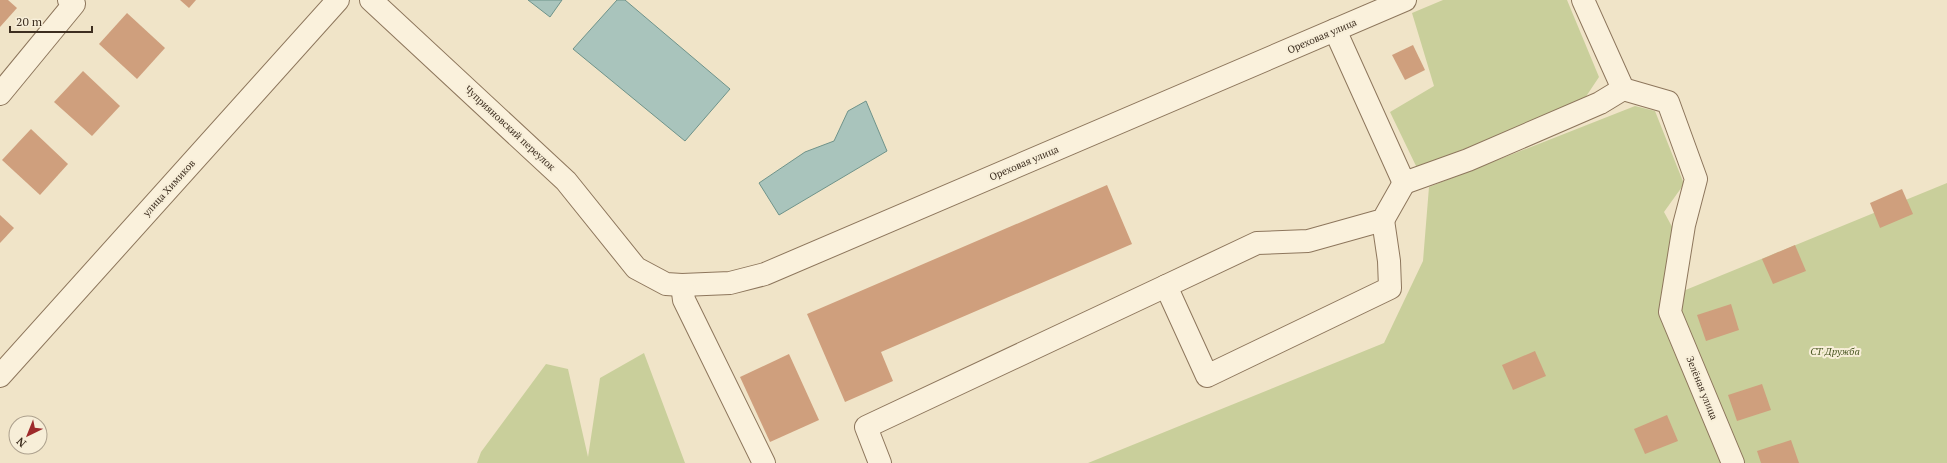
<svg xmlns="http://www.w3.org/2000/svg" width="1947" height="463" viewBox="0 0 1947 463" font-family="'PT Serif',serif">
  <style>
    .green { fill: #c9cf9b }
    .water { fill: #a9c4bc; stroke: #6f938a }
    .building { fill: #cf9f7d }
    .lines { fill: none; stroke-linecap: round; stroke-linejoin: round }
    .minor-casing { stroke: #8d765c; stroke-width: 24 }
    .minor { stroke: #faf1dc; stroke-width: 22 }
    .labels { text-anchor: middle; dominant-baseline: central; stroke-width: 4; stroke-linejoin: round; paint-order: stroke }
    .street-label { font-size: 10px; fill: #3d2e20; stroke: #f7eed8 }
    .park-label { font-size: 10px; font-style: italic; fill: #4d5a26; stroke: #f7eed8 }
  </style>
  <rect width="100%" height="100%" fill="#f0e4c8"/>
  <g class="green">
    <polygon points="1443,0 1567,0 1599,77 1583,101 1417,168 1390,112 1434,86 1412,13"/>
    <polygon points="1635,106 1655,111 1684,184 1664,212 1676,234 1666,298 1947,183 1947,463 1088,463 1384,343 1423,261 1429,187"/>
    <polygon points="644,353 685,463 477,463 481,452 546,364 568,369 588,457 600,378"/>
  </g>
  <g class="water">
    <polygon points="528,0 562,0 550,17"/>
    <polygon points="617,0 625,0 730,89 685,141 573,49"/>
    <polygon points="866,101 887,151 779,215 759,183 805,152 834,141 848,111"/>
  </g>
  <g class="building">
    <polygon points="0,0 8,0 17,8 0,27"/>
    <polygon points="180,0 196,0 189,8"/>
    <polygon points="127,13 165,48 137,79 99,44"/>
    <polygon points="1413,45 1425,70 1405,80 1392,55"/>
    <polygon points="83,71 120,106 92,136 54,102"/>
    <polygon points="31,129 68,164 40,195 2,160"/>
    <polygon points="1107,185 1132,244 881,352 893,381 845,402 807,314"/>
    <polygon points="1902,189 1913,214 1880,228 1870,203"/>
    <polygon points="0,215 14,228 0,243"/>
    <polygon points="1795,245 1806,271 1773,284 1762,259"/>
    <polygon points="1731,304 1739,330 1706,341 1697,315"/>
    <polygon points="1535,351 1546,376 1513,390 1502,365"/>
    <polygon points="789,354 819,420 770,442 740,377"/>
    <polygon points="1762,384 1771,410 1737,421 1728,395"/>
    <polygon points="1667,415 1678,441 1645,454 1634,429"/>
    <polygon points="1791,440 1799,463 1761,463 1757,451"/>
  </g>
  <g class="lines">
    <g class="minor-casing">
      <g id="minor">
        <polyline points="371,0 566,181 636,268 666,284 682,285 730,283 765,274 1405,0"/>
        <polyline points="1583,0 1623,89 1668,102 1696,179 1684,225 1670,312 1733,463"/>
        <polyline points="1335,30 1404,183 1468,160 1600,103 1623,89"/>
        <polyline points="0,94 74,4 69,0"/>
        <polyline points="682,285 684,300 764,463"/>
        <polyline points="1166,286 1257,243 1308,241 1383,220 1404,183"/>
        <polyline points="0,376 338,0"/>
        <polyline points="880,463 866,427 1166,286 1207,376 1390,288 1389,261 1383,220"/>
      </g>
    </g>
    <use href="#minor" class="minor"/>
  </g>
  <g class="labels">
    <g class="street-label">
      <text transform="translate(1322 36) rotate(-23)">Ореховая улица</text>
      <text transform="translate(510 128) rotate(43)">Чуприяновский переулок</text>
      <text transform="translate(1024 163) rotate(-23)">Ореховая улица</text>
      <text transform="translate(169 188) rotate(-48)">улица Химиков</text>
      <text transform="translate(1702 388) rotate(68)">Зелёная улица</text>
    </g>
    <g class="park-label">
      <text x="1835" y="351">СТ Дружба</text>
    </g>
  </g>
  <g transform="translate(28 435) rotate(223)"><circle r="19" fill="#f7eed8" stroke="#ada18e"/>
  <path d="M0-3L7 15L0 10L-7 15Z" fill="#9e2a2b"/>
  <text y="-6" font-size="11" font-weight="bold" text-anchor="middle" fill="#3d2e20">N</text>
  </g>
  <path d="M10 26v6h82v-6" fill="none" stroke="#3d2e20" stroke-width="2"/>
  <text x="16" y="26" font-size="12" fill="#3d2e20" stroke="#f7eed8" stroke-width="3" paint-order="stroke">20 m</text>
</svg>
